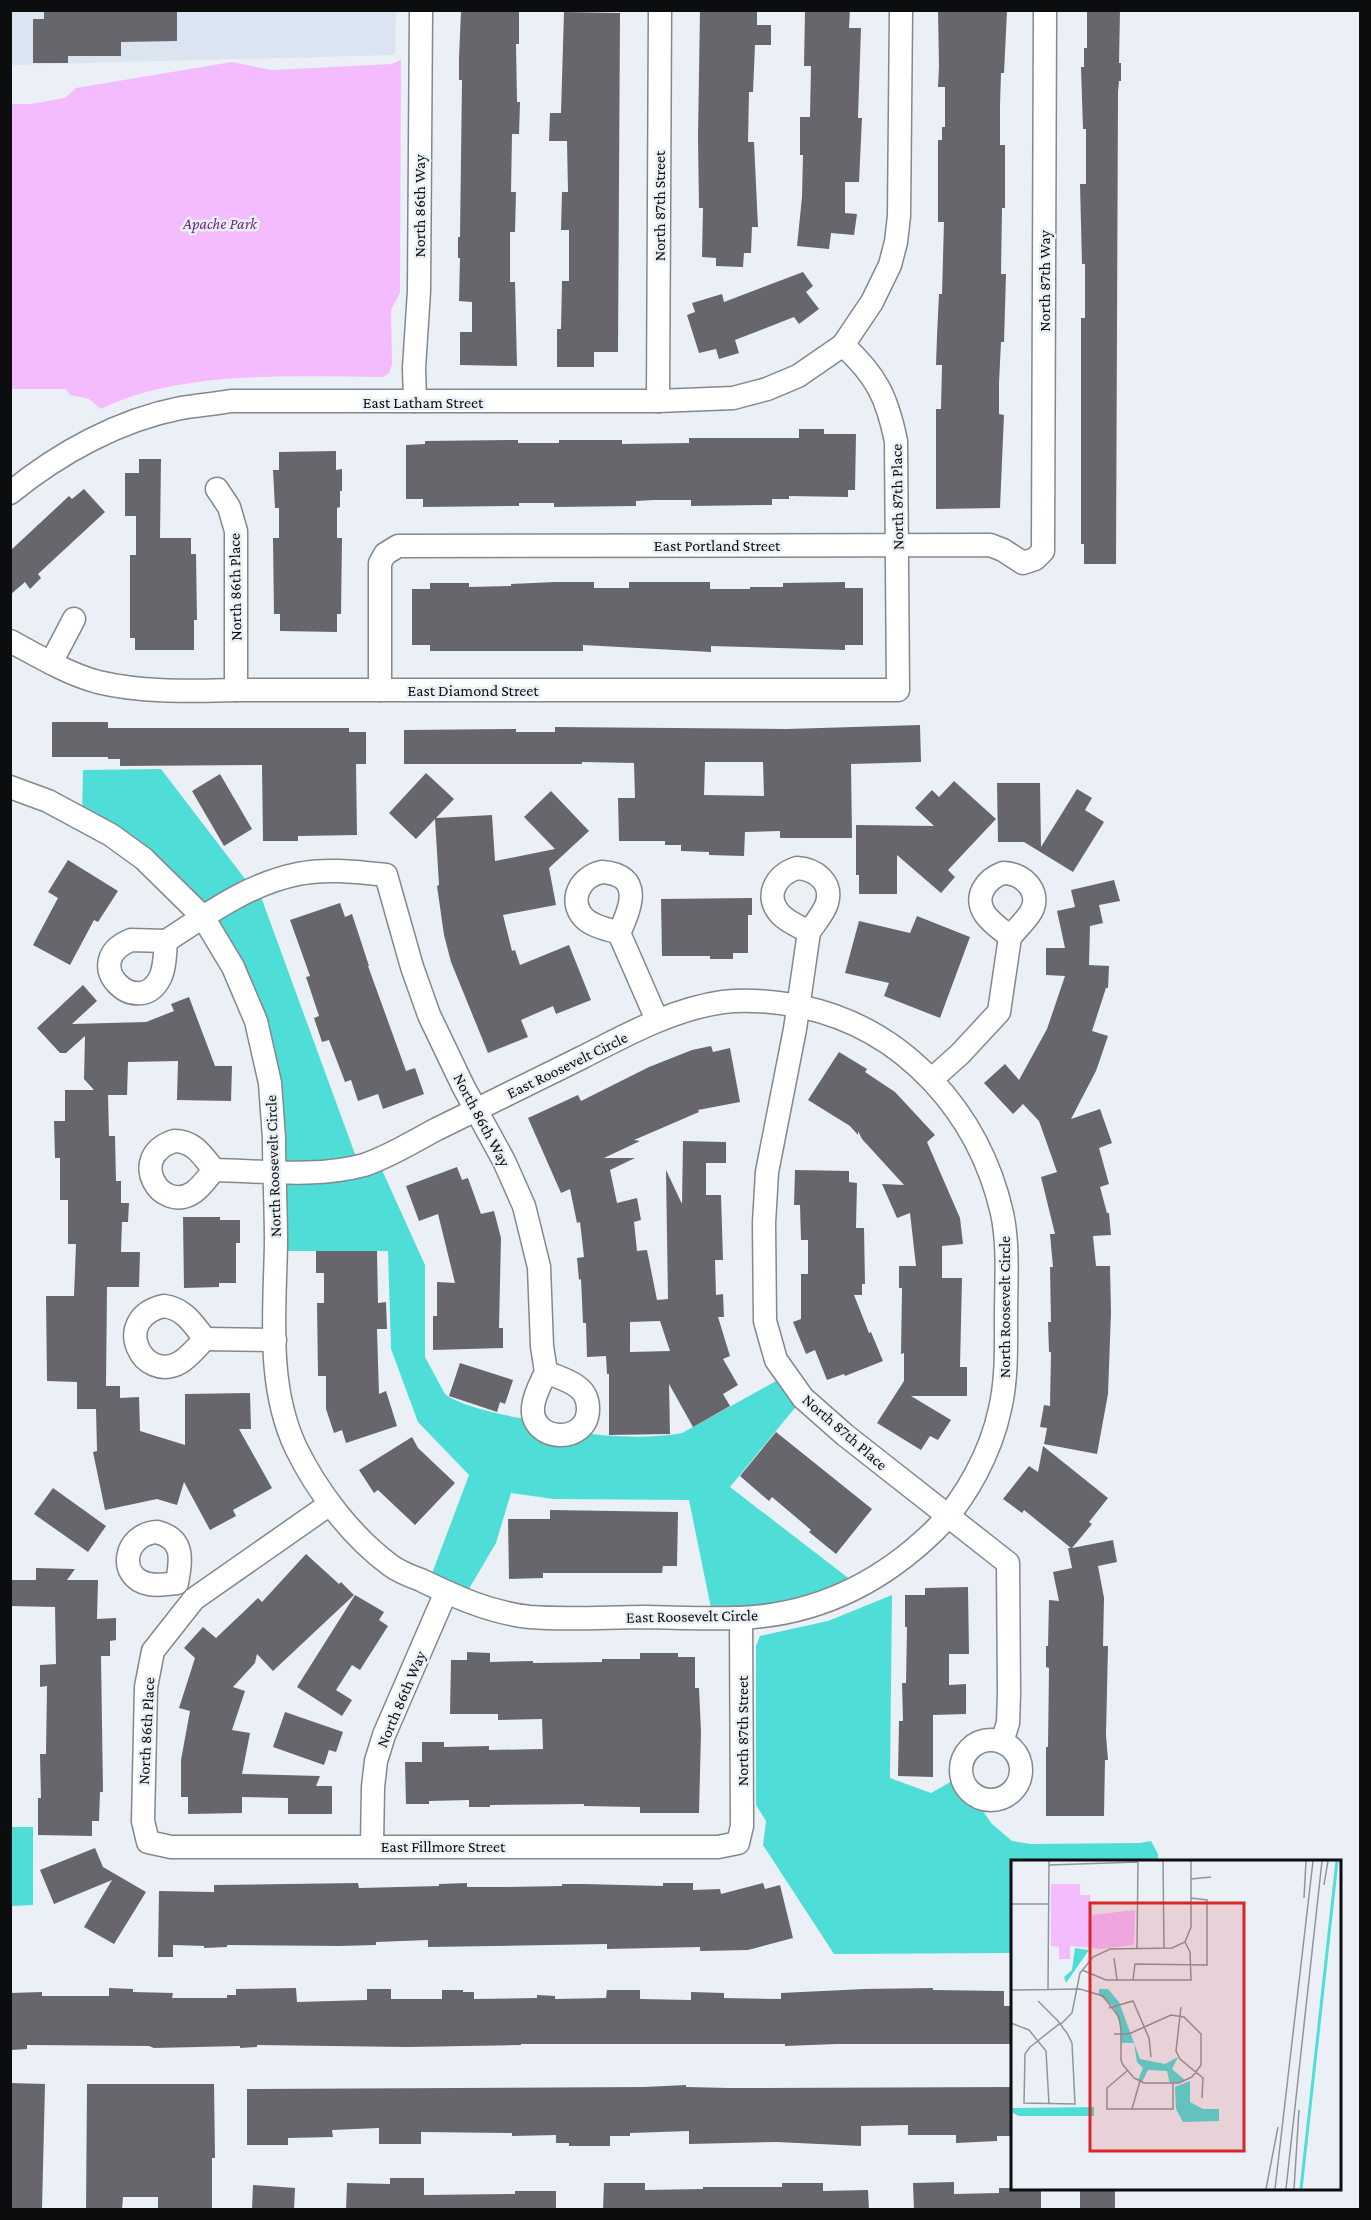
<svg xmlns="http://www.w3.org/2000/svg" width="1371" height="2220" viewBox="0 0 1371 2220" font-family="'Crimson Pro',serif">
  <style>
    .built { fill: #dbe4f1 }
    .green { fill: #f4bcfe }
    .water { fill: #4fddd8 }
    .building { fill: #67666d; fill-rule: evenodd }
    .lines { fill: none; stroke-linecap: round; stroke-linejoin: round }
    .minor-casing { stroke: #83888e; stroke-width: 25 }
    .minor { stroke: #fff; stroke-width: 22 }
    .labels { text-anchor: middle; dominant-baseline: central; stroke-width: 5; stroke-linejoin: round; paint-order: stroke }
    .street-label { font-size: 16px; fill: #0b0d0f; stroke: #ebf0f7 }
    .park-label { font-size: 16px; font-style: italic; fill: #72297f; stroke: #ebf0f7 }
    .inset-river { fill: none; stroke: #4fddd8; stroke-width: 3 }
    .inset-road { fill: none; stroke: #91959a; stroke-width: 1.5 }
    .view { fill: #d62828; fill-opacity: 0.15; stroke: #d62828; stroke-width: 3 }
    .inset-edge { fill: none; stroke: #0b0d0f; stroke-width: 3 }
  </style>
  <rect width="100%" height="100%" fill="#ebf0f7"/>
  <polygon class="built" points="10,11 396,11 395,55 11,65"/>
  <path class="green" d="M401,60L400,293L391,310L392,365L389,373L383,377C294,377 181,369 101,409L89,399L70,395L66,389H11V101L13,104H31L65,98L76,88L232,62L272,70L392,64Z"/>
  <g class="water">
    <path d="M161,769L252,888L257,886L359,1165L377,1159L425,1265V1357L445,1394C461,1407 512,1417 532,1420C548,1423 562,1429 577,1432C610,1437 649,1439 682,1433L787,1375L803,1398L730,1487L860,1587L713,1618L689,1500L554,1499L511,1493L496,1543L463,1599L428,1584L469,1475L418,1422L391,1349L388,1251H276L270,1083L203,917L82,819L83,770Z"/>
    <polygon points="892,1595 890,1778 931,1793 952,1781 960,1797 980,1807 992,1824 1012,1841 1031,1844 1140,1843 1151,1841 1158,1854 1158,1861 1012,1862 1012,1953 834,1954 763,1845 766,1821 756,1805 756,1646 760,1636 828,1621"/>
    <polygon points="10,1827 33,1827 33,1905 11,1906"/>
  </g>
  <g class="building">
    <polygon points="44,10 177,10 177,41 121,42 121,56 68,56 68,63 33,63 33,19 44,19"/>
    <polygon points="700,10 757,10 757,25 771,25 771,45 755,45 753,92 749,92 748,142 754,142 758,227 752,227 751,253 744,253 743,267 716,266 716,258 702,257 703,208 699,208 698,137"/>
    <polygon points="805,10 850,10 849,28 861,28 858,118 862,118 859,182 845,182 845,213 857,214 854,235 831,233 829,249 797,246 802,197 803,155 800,155 800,117 810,117 811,66 804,66"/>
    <polygon points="938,10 1007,11 1004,73 1001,73 1000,105 1000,145 1005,145 1005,208 1002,208 1001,274 1006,274 1004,342 1001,342 999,383 999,414 1004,415 1000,508 936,509 936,409 941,409 942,365 936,365 937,336 939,294 942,294 944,222 938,222 938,140 942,140 942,127 945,127 945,87 938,87 939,67"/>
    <polygon points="1087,10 1120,10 1119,63 1121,63 1121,81 1119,81 1118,92 1116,564 1084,564 1084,544 1081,544 1081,318 1085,318 1085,264 1082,264 1080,184 1086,184 1086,129 1083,129 1081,67 1084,67 1084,48 1087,48"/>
    <polygon points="461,11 519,12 519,44 516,44 517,102 520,102 519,134 512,134 511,192 516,192 515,232 510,232 510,282 515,282 517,366 460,365 460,332 472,332 472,302 459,301 460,258 458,258 458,237 460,237 462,80 459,80 459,58"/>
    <polygon points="564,12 620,13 618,352 594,352 594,367 557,367 557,329 561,329 562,281 569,281 569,230 561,230 562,192 568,192 567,141 549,141 550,113 561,113"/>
    <polygon points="803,272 813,286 806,292 819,309 799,324 794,317 735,340 739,353 719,359 716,349 699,353 687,315 695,312 692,303 722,294 724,302"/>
    <polygon points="799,429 824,429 824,434 856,434 855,490 848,490 848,497 789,496 789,499 772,499 772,505 691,506 691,500 654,500 636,501 636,506 554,507 554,503 519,503 519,506 423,507 423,499 406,499 406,445 425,444 425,441 518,440 518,443 559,443 559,440 622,440 622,444 689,443 689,438 799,438"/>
    <polygon points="336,451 336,470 342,469 342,491 340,491 340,507 337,508 337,538 342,538 341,614 337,614 337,632 280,631 280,614 274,614 273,538 279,538 279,508 275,508 273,470 279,470 279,452"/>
    <polygon points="139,459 161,459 160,538 191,538 191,554 196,554 197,620 194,620 194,650 135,650 135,638 130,638 130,555 136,555 136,516 125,516 125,473 139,473"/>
    <polygon points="84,489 105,512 38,574 41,578 30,589 25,582 10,595 10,551 69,496 72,499"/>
    <polygon points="555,582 594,582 594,588 629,588 629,582 710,582 710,589 750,589 750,587 783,587 783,583 845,582 845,588 863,588 863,645 845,645 845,650 711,646 711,652 583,645 583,651 430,651 430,645 412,645 412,589 430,589 430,583 469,583 469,587 511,586 511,584"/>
    <polygon points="52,722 108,722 108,728 349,728 349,732 366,732 366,764 356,764 357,835 298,836 298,841 263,841 262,765 120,766 120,759 108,759 108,757 52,757"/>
    <path d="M920,725L921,762L851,764L852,838H780V831L745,832L744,856L709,855V852L681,851V845H665V841H619L618,798H635L634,763L582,762V764H404V730L516,729V732H555V727L787,729ZM705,762H763L764,796L704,795Z"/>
    <polygon points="426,773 454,799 436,818 492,815 495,861 555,849 524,817 551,791 589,831 549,868 556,905 503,915 512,951 515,950 520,965 569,945 591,1000 556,1014 553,1006 521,1020 528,1037 488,1053 451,962 444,935 437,886 439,885 435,819 416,839 389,813"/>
    <polygon points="220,774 252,829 224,846 192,791"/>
    <polygon points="954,781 996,819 948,870 955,877 941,893 897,855 897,894 859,894 859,875 856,875 856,825 934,826 915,808 932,790 939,797"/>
    <polygon points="997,783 1040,783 1041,847 1077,789 1092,798 1085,810 1104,822 1073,872 1024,842 998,842"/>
    <polygon points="68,860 118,891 98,922 94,920 70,965 33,945 58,898 48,892"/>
    <polygon points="1114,880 1120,901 1099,905 1103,923 1090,926 1089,965 1109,966 1108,988 1106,988 1092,1031 1108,1036 1096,1071 1071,1119 1100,1109 1112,1143 1099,1148 1109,1184 1100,1187 1107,1213 1109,1213 1111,1235 1093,1236 1096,1266 1110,1266 1111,1312 1108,1394 1097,1454 1044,1444 1047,1428 1040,1427 1044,1405 1050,1406 1051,1352 1049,1352 1048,1322 1051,1322 1050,1267 1053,1267 1050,1234 1055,1234 1041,1177 1057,1172 1039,1121 1023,1104 1013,1114 984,1083 1005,1064 1019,1080 1047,1029 1065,976 1046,975 1046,948 1065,948 1057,911 1075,907 1071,890"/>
    <polygon points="752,898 752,915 748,915 748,953 733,953 733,959 710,959 710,956 662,956 661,899"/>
    <polygon points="340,903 345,917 352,914 369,966 368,966 406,1071 415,1068 424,1094 383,1109 378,1094 358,1101 351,1080 345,1082 329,1040 322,1042 314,1018 319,1016 306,977 310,976 290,920"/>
    <polygon points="917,916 970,937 940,1018 884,996 889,983 845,973 859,921 910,933"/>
    <polygon points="83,985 97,1001 72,1024 146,1022 174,1011 171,1004 189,997 215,1066 232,1066 231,1101 177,1100 178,1061 128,1062 127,1095 108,1095 109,1136 115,1136 116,1181 121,1181 121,1203 129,1203 128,1222 122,1222 121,1252 140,1252 139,1287 107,1287 106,1386 120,1386 120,1398 139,1397 140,1431 185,1445 185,1394 250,1393 251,1429 239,1429 272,1488 233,1510 236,1516 210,1530 184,1482 177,1505 157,1499 105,1510 93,1452 97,1451 96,1409 77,1409 77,1382 47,1381 46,1296 74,1296 76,1244 68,1244 68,1200 60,1200 60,1158 55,1158 54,1121 65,1121 65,1090 94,1090 84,1079 85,1036 66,1053 60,1053 37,1028"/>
    <path d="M711,1046L713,1052L730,1048L740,1102L698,1110L699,1112L634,1140L640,1141L604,1158H635L610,1170L617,1203L637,1198L641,1220L634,1222L637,1251L647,1250L657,1300L668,1299L666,1170L682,1204L683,1141L726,1142V1163H706V1195H721L723,1260H715L716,1295L723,1294L724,1317H718L730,1356L723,1359L738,1385L723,1394L730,1406L693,1427L669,1384L670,1434L609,1435V1374H607L606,1356L587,1357L586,1323H583L581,1279L579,1280L577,1258L584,1257L580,1222L577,1223L570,1189L561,1193L528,1118L578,1095L581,1101L649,1067L692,1050ZM660,1321L670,1351L630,1352V1322Z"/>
    <polygon points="839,1052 867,1069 865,1072 895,1092 935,1135 927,1142 960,1218 963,1244 942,1246 942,1278 962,1278 960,1367 967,1367 967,1396 911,1396 951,1420 938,1440 930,1436 921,1450 877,1423 904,1381 904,1353 901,1354 902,1288 899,1288 899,1266 916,1266 910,1213 897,1218 882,1184 904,1185 862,1139 858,1131 858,1135 850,1126 808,1100"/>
    <polygon points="457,1167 462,1180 468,1178 481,1214 494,1211 501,1238 499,1328 503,1328 503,1348 433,1350 433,1316 437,1316 437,1282 455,1283 438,1214 419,1221 406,1186"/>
    <polygon points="795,1170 849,1171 849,1182 857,1183 856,1228 864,1228 865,1284 862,1284 862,1295 854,1295 869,1333 871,1332 883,1361 845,1376 844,1374 827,1380 815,1350 806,1354 793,1322 801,1319 801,1274 808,1274 808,1240 801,1240 800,1205 794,1205"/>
    <polygon points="183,1217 220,1217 220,1220 240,1220 240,1243 236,1243 236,1283 219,1283 219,1287 184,1288"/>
    <polygon points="316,1251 377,1251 378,1303 386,1302 387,1329 377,1329 379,1394 386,1391 397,1426 346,1443 342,1430 334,1433 326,1409 326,1376 318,1376 317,1303 324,1303 324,1273 316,1273"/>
    <polygon points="460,1363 513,1380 505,1404 500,1402 497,1412 449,1396"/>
    <polygon points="776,1432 872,1509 836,1554 809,1532 811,1530 772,1497 769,1501 740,1476"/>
    <polygon points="412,1437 418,1448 455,1483 415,1525 378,1490 374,1493 359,1470"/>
    <polygon points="1043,1446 1108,1498 1089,1522 1092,1524 1072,1548 1113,1540 1117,1562 1098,1566 1104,1598 1103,1646 1108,1646 1106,1735 1108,1760 1105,1760 1104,1816 1046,1816 1046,1747 1048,1747 1049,1668 1046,1667 1046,1646 1048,1646 1049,1600 1059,1601 1053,1572 1072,1568 1068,1548 1071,1548 1024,1510 1022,1513 1003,1499 1029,1466 1038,1472"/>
    <polygon points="53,1488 106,1526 88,1552 34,1514"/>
    <polygon points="550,1510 678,1512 677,1566 663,1566 662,1573 543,1573 543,1578 509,1579 508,1519 550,1519"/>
    <polygon points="306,1554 339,1584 341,1582 354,1595 273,1671 257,1654 255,1663 233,1687 245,1691 232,1730 250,1733 242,1774 320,1776 316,1786 332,1786 332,1814 288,1814 288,1798 242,1797 242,1813 188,1814 188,1797 181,1797 181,1760 190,1711 179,1708 195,1658 184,1648 203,1627 216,1638 258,1598 262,1602"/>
    <polygon points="36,1568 75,1569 67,1580 98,1580 97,1619 116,1618 116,1640 110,1641 110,1656 101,1656 103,1792 100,1792 99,1821 92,1821 92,1836 38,1835 38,1798 41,1798 40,1754 46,1754 47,1686 40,1687 40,1665 56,1664 55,1607 10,1606 10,1580 36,1580"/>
    <polygon points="968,1587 969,1654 949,1654 949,1685 966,1684 966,1714 933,1715 933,1777 898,1776 899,1721 903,1721 902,1683 906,1683 907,1627 905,1627 905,1595 925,1595 925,1588"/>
    <polygon points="355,1595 384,1612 379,1620 388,1626 360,1670 352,1665 336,1690 352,1700 342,1716 297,1687"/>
    <polygon points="467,1652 490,1653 490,1662 533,1661 533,1663 602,1662 602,1659 640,1659 640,1653 678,1653 678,1657 695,1657 695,1688 699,1688 701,1732 699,1813 640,1813 640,1807 584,1806 584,1804 490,1805 490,1807 469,1807 469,1800 429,1801 429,1804 406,1804 405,1762 422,1762 422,1742 444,1742 444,1747 489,1746 489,1750 543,1749 542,1719 498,1720 498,1714 450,1714 451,1660 467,1660"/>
    <polygon points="285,1712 343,1732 336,1752 329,1750 324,1765 273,1747"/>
    <polygon points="95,1848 103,1867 146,1892 114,1944 84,1927 112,1880 54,1904 40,1870"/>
    <polygon points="358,1883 359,1888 439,1886 439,1884 467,1883 467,1887 508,1887 562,1886 562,1884 583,1884 663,1886 663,1883 693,1883 693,1890 720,1889 721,1894 763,1883 765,1889 780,1885 793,1938 748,1950 700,1951 700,1947 607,1949 607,1944 428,1947 428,1940 376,1942 376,1945 339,1946 227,1945 227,1947 204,1948 204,1946 173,1945 173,1957 158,1957 159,1891 214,1892 214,1885"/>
    <polygon points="109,1988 133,1989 133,1992 173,1993 172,1998 227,1998 227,1995 236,1995 236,1989 296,1988 297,2002 367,2000 367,1989 391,1989 391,1999 442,1999 442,1990 463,1990 463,1992 474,1992 474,1999 537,1998 537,1995 555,1996 555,1999 606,1998 607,1990 640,1990 640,1999 691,2000 691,1992 724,1993 724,1998 781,1999 781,1993 864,1989 933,1988 933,1990 1004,1991 1004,2006 1012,2006 1012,2044 837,2044 785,2046 785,2044 521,2044 521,2045 407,2047 257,2045 257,2047 240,2048 240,2046 154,2048 149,2046 27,2045 27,2049 11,2050 10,1993 42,1992 42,1996 109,1996"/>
    <polygon points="10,2083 45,2084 42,2210 10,2210"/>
    <polygon points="87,2084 214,2084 215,2158 212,2158 212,2210 158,2210 158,2197 123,2197 122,2210 86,2210"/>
    <polygon points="686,2085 686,2087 729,2088 1012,2087 1012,2136 997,2136 997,2141 956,2143 956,2135 908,2135 908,2125 861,2126 861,2146 777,2142 689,2144 689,2131 630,2133 630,2136 610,2136 610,2146 569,2146 569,2143 556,2143 556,2135 512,2136 512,2133 421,2132 421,2144 379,2144 379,2128 332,2130 333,2137 288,2138 288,2145 247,2145 247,2089 644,2087"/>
    <polygon points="390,2178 424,2178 424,2195 515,2194 515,2191 556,2191 556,2210 346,2210 347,2183 390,2184"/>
    <polygon points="954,2182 954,2194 999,2193 999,2188 1041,2188 1041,2210 914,2210 913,2183"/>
    <polygon points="604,2183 645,2183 645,2190 703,2189 703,2187 782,2187 782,2183 823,2183 823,2191 868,2190 869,2210 603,2210"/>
    <polygon points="253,2185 295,2188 294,2210 252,2210"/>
    <rect x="1080" y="2188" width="35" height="22"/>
  </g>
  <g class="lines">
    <g class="minor-casing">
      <g id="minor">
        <polyline points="415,401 414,368 419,291 421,10"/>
        <polyline points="658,401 660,10"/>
        <polyline points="217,489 229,507 236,531 236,690"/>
        <path d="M10,493C59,453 119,420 181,408C198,405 215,404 231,401H658L733,398L767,389L798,376L843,345L872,302L890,265L896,242L899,216L901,10"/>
        <path d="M10,641C38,656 68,674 98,682C144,693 190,691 236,690H898L896,441C887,397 876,375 843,345"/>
        <polyline points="51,663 74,619"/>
        <polyline points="380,690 380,563 385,554 398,546 990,545 1003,550 1023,563 1035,559 1043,551 1045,10"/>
        <path d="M10,787L48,801L111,835L144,859L203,917L233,967L256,1021L270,1083L274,1138C274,1173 276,1208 276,1242C275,1310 266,1385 296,1448C317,1491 351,1536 390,1565C399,1572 410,1576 421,1580C456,1597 491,1613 530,1617C568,1620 608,1617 646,1617C677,1618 708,1619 739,1618C815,1615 881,1583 935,1530C966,1499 991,1452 1000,1409C1007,1379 1006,1347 1006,1317C1006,1282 1009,1246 1002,1213C979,1113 905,1029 803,1007C778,1002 749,999 723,1002C673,1009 626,1035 583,1057C534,1081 486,1105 437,1129C414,1141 389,1157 364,1165C317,1178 263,1171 214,1170"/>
        <path d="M797,868C815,869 833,882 827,903C824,913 815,923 809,932C800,927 788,922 781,915C763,896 776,875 797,868Z"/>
        <path d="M602,872C644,875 631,908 619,933C608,929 593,927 584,918C567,900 581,876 602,872Z"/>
        <path d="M1003,873C1025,873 1044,895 1029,915C1023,923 1016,930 1010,937C1002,930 991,923 985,914C973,897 986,879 1003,873Z"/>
        <polyline points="809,932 795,1029 767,1172 764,1223 765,1321 776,1360 803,1398 845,1435 1008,1563 1009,1694 1008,1723 1002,1742"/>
        <polyline points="619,933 657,1020"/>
        <path d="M131,940L166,941C165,953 165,968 160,978C138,1021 77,962 131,940Z"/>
        <path d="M166,941C208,914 248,884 298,874C326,868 358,872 386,875L412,967L429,1015L463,1086L504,1161L524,1206L539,1267L542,1346L546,1372"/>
        <polyline points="932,1079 960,1054 999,1012 1010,937"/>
        <path d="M174,1141C194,1141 202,1155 214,1170C208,1177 202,1186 194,1192C161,1215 126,1157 174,1141Z"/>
        <path d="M164,1306C185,1309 193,1324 205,1339C197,1347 190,1356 181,1362C142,1385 110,1318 164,1306Z"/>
        <polyline points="205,1339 275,1340"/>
        <path d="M546,1372C557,1377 570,1380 579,1388C585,1393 588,1401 588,1409C588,1445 530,1443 533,1407C534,1395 541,1383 546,1372Z"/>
        <polyline points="330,1504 194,1599 153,1651 146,1687 143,1821 148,1842 171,1847 718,1847 738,1843 742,1826 741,1618"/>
        <path d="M157,1532C185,1539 181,1560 177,1583C169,1584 158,1586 149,1584C117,1578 123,1534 157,1532Z"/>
        <circle cx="991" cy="1770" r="30"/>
        <polyline points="372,1845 373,1787 376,1761 384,1735 446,1592"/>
      </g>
    </g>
    <use href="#minor" class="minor"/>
  </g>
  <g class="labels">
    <g class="street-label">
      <text transform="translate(419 206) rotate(-90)">North 86th Way</text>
      <text transform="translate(659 206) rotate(-90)">North 87th Street</text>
      <text transform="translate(1044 281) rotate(-90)">North 87th Way</text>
      <text x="423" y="402">East Latham Street</text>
      <text transform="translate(897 497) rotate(-91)">North 87th Place</text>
      <text x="717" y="545">East Portland Street</text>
      <text transform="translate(235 587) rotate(-91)">North 86th Place</text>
      <text x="473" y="690">East Diamond Street</text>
      <text transform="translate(567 1065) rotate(-26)">East Roosevelt Circle</text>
      <text transform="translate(482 1120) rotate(62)">North 86th Way</text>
      <text transform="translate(273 1166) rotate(-92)">North Roosevelt Circle</text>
      <text transform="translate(1004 1307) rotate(-90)">North Roosevelt Circle</text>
      <text transform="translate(845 1432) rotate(41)">North 87th Place</text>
      <text transform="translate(692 1616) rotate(-1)">East Roosevelt Circle</text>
      <text transform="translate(401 1699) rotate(-67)">North 86th Way</text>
      <text transform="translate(146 1731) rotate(-87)">North 86th Place</text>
      <text transform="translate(742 1731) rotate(-90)">North 87th Street</text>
      <text x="443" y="1846">East Fillmore Street</text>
    </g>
    <g class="park-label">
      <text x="220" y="223">Apache Park</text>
    </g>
  </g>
  <g transform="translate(1011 1860)">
    <rect width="330" height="330" fill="#ebf0f7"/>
    <path d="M40,24H69V35H79L81,55L124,50L123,85L90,89L59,86V99H48V87L40,86Z" fill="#f4bcfe"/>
    <path d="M64,88L78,90L55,123L53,117L61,110ZM88,129H97L108,142L129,199L154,204L167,197L161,209L175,221L159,224L156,211L137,210L131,222L127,220L132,208L126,202L123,183H110L109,164L102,146L88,135ZM179,221V242L192,249H208V261L172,262L165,249L164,227ZM83,247V256H8L0,252V248Z" fill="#4fddd8"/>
    <path class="inset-river" d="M290,329L326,1"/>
    <path class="inset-road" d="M152,1L153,88M38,5L127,2M180,19L200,17M313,25L317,1M293,38L295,1M0,44H37M126,88L127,2M103,98L106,120M71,110L95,120H180L179,92L174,82M122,120L124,104L196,105V40L180,38M0,130L69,129L92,136L108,157L110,170V200L112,205L123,218L133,223H168L181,217L190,205V174L173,157L160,155L120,173L114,174H103M37,130L38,1M27,141L47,161L49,164L51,166L52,168L56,173L61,183L64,244L13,243L14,194L19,187L27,181L29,179L47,165L51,163L61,153L69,113L82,97L99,89L161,88L174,82L180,67V1M170,147L165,191L169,199L192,218L191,238M98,148L122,141L138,178L140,197M0,163L18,170L35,191L38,244M116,211L96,228V249H162V224M121,249L129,221M255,329L267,267M264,329L302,1M275,329L311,1M283,329L288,250"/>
    <path class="view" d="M79,43H233V291H79Z"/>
    <rect width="330" height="330" class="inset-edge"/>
  </g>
  <rect width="1371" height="2220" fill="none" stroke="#0b0d0f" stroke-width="24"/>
</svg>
